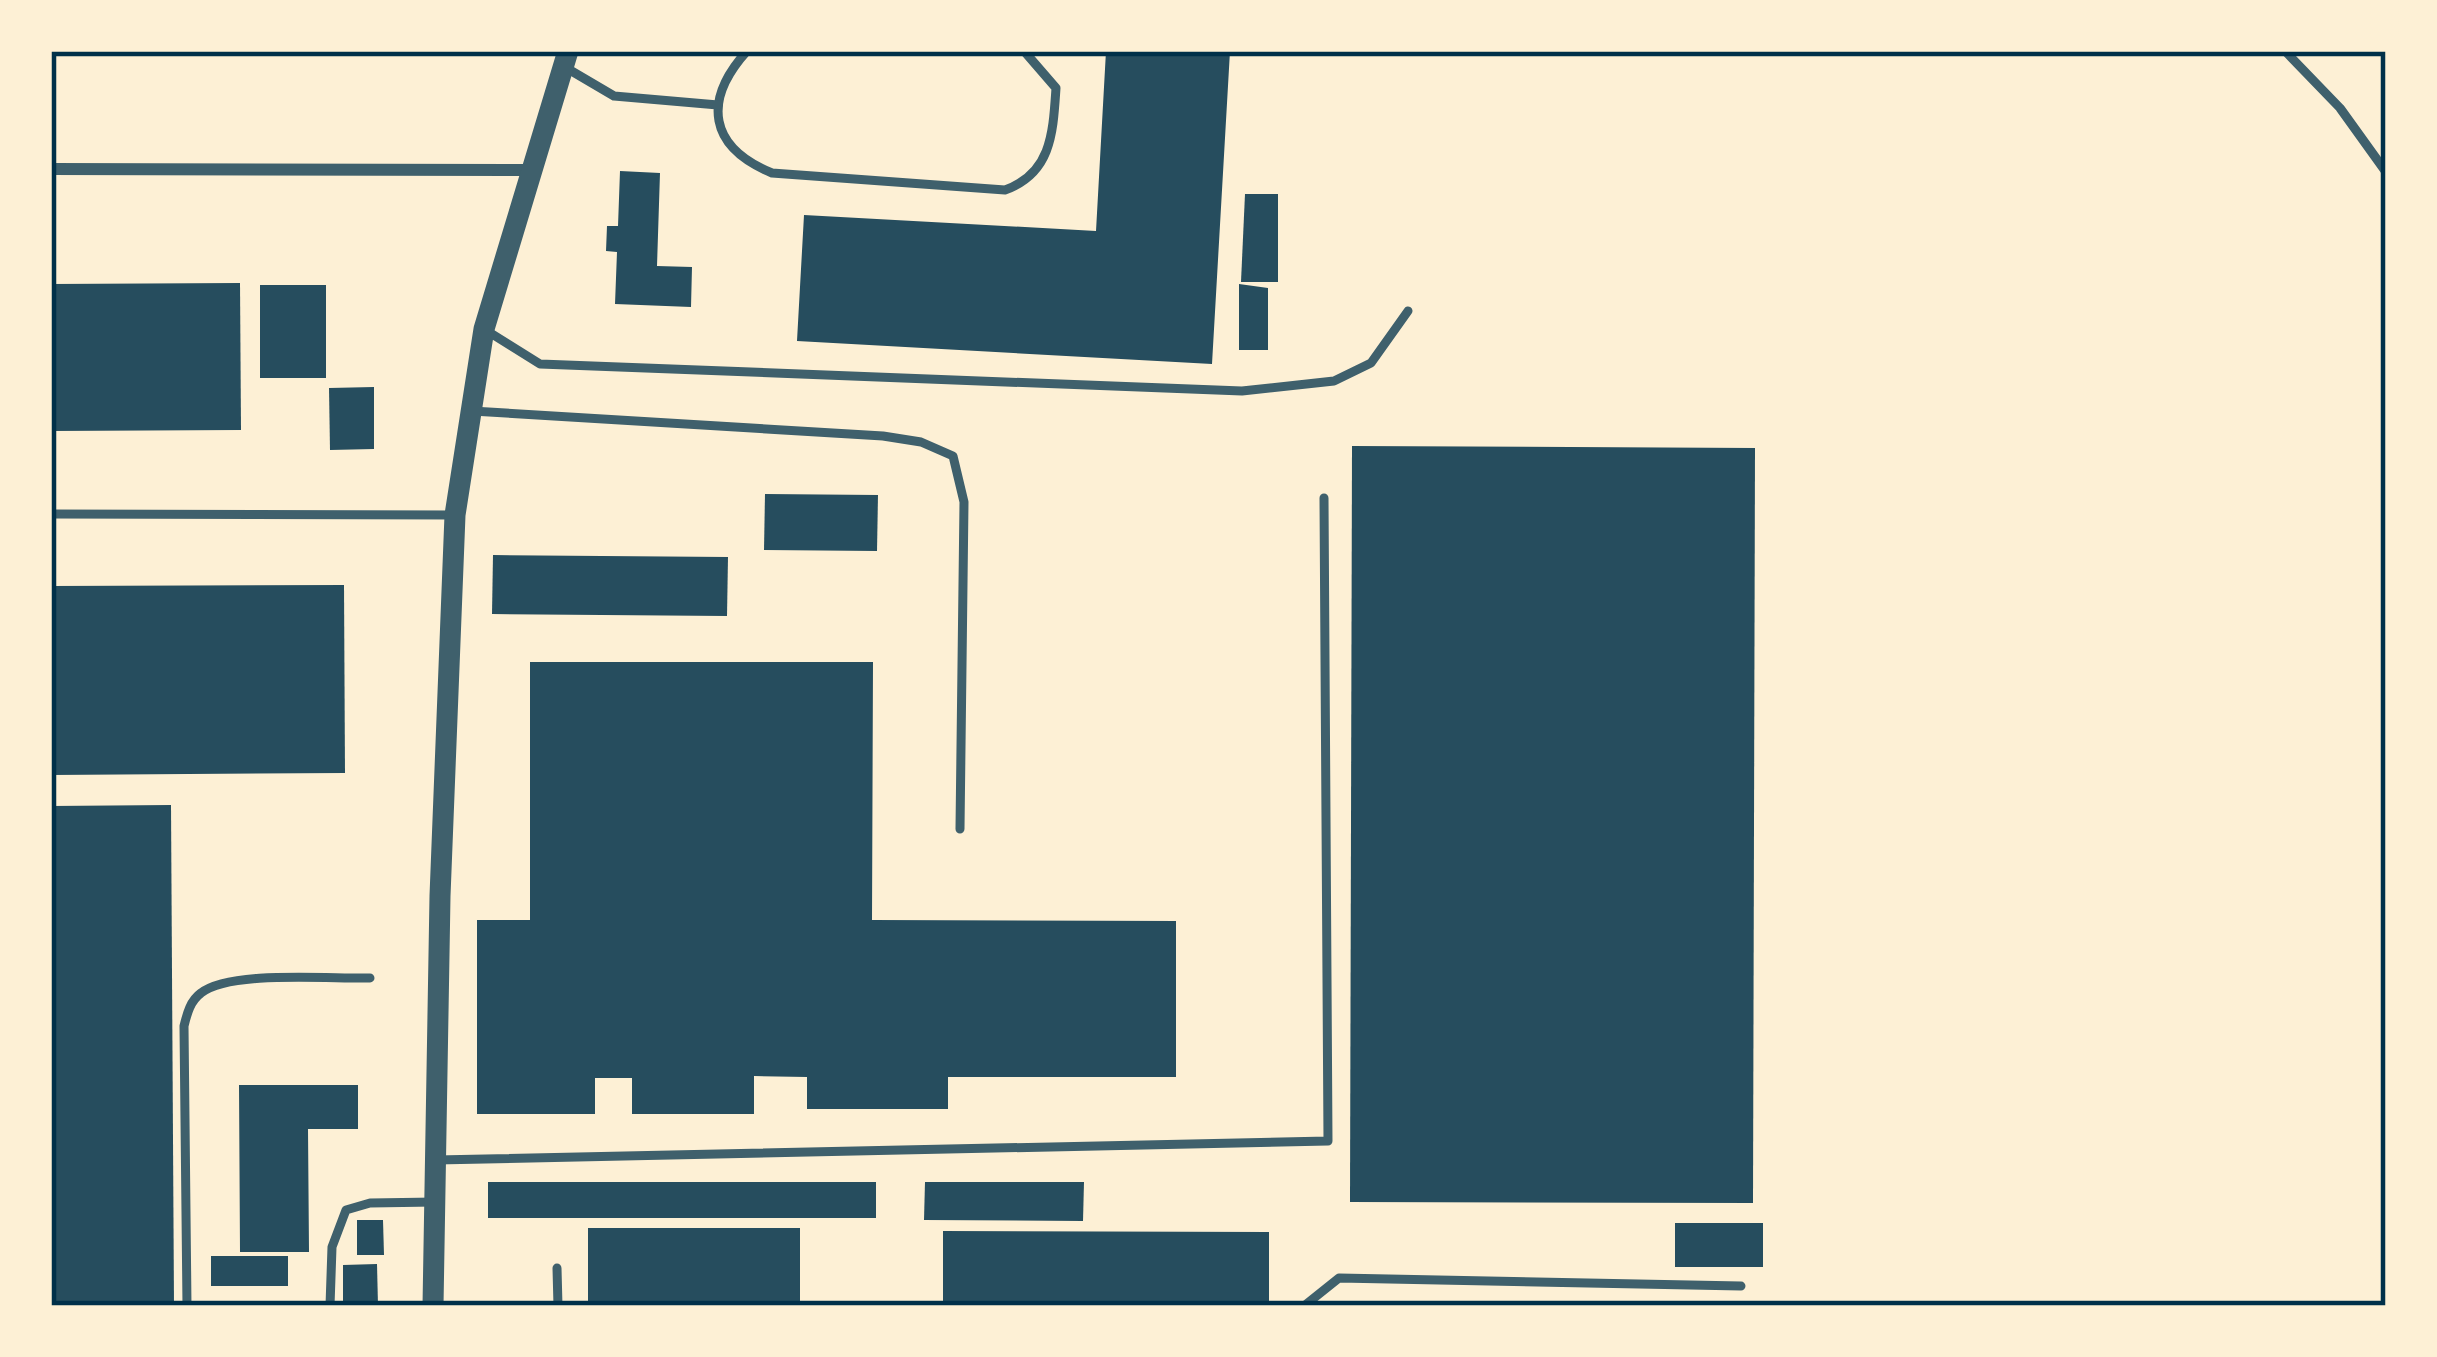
<svg xmlns="http://www.w3.org/2000/svg" width="2437" height="1357" viewBox="0 0 2437 1357" font-family="Mulish,sans-serif">
  <style>
    .building { fill: #264d5e }
    .lines { fill: none; stroke-linecap: round; stroke-linejoin: round }
    .service { stroke: #3f606c; stroke-width: 9 }
    .minor { stroke: #3f606c; stroke-width: 12 }
    .tertiary { stroke: #3f606c; stroke-width: 21 }
    .neatline { fill: none; stroke: #003049; stroke-width: 4.5 }
  </style>
  <rect width="100%" height="100%" fill="#fdf0d5"/>
  <g class="building">
    <polygon points="1106,51 1230,51 1212,364 797,341 804,215 1096,231"/>
    <polygon points="620,171 660,173 657,266 692,267 691,307 615,304 617,252 606,251 607,226 618,226"/>
    <polygon points="1245,194 1278,194 1278,282 1241,282"/>
    <polygon points="240,283 241,430 51,431 51,284"/>
    <polygon points="1239,284 1268,288 1268,350 1239,350"/>
    <rect x="260" y="285" width="66" height="93"/>
    <polygon points="374,387 374,449 330,450 329,388"/>
    <polygon points="1352,446 1755,448 1753,1203 1350,1202"/>
    <polygon points="765,494 878,495 877,551 764,550"/>
    <polygon points="493,555 728,557 727,616 492,614"/>
    <polygon points="344,585 345,773 51,775 51,586"/>
    <polygon points="530,662 873,662 872,920 1176,921 1176,1077 948,1077 948,1109 807,1109 807,1077 754,1076 754,1114 632,1114 632,1078 595,1078 595,1114 477,1114 477,920 530,920"/>
    <polygon points="171,805 174,1306 51,1306 51,806"/>
    <polygon points="239,1085 358,1085 358,1129 308,1129 309,1252 240,1252"/>
    <rect x="488" y="1182" width="388" height="36"/>
    <polygon points="925,1182 1084,1182 1083,1221 924,1220"/>
    <polygon points="357,1220 383,1220 384,1255 357,1255"/>
    <rect x="1675" y="1223" width="88" height="44"/>
    <rect x="588" y="1228" width="212" height="78"/>
    <polygon points="943,1231 1269,1232 1269,1306 943,1306"/>
    <rect x="211" y="1256" width="77" height="30"/>
    <polygon points="377,1264 378,1306 343,1306 343,1265"/>
  </g>
  <g class="lines">
    <g class="service">
      <path d="M747,51C702,101 709,147 772,173L1005,190C1052,173 1053,132 1056,88L1024,51"/>
      <polyline points="2285,51 2340,108 2386,172"/>
      <polyline points="563,66 614,96 718,105"/>
      <polyline points="484,329 540,364 1242,391 1334,381 1371,363 1408,311"/>
      <polyline points="472,411 883,436 921,442 953,456 964,502 960,829"/>
      <polyline points="51,514 454,515"/>
      <polyline points="436,1160 1328,1141 1324,498"/>
      <polyline points="557,1268 558,1306"/>
      <path d="M187,1306L184,1026C187,1014 190,1001 201,993C230,970 330,979 370,978"/>
      <polyline points="330,1306 332,1247 346,1210 370,1203 435,1202"/>
      <polyline points="1304,1306 1339,1278 1741,1286"/>
    </g>
    <polyline class="minor" points="51,169 532,170"/>
    <polyline class="tertiary" points="433,1306 440,896 455,515 484,329 568,51"/>
  </g>
  <rect width="2437" height="1357" fill="none" stroke="#fdf0d5" stroke-width="108"/>
  <rect x="54" y="54" width="2329" height="1249" class="neatline"/>
</svg>
